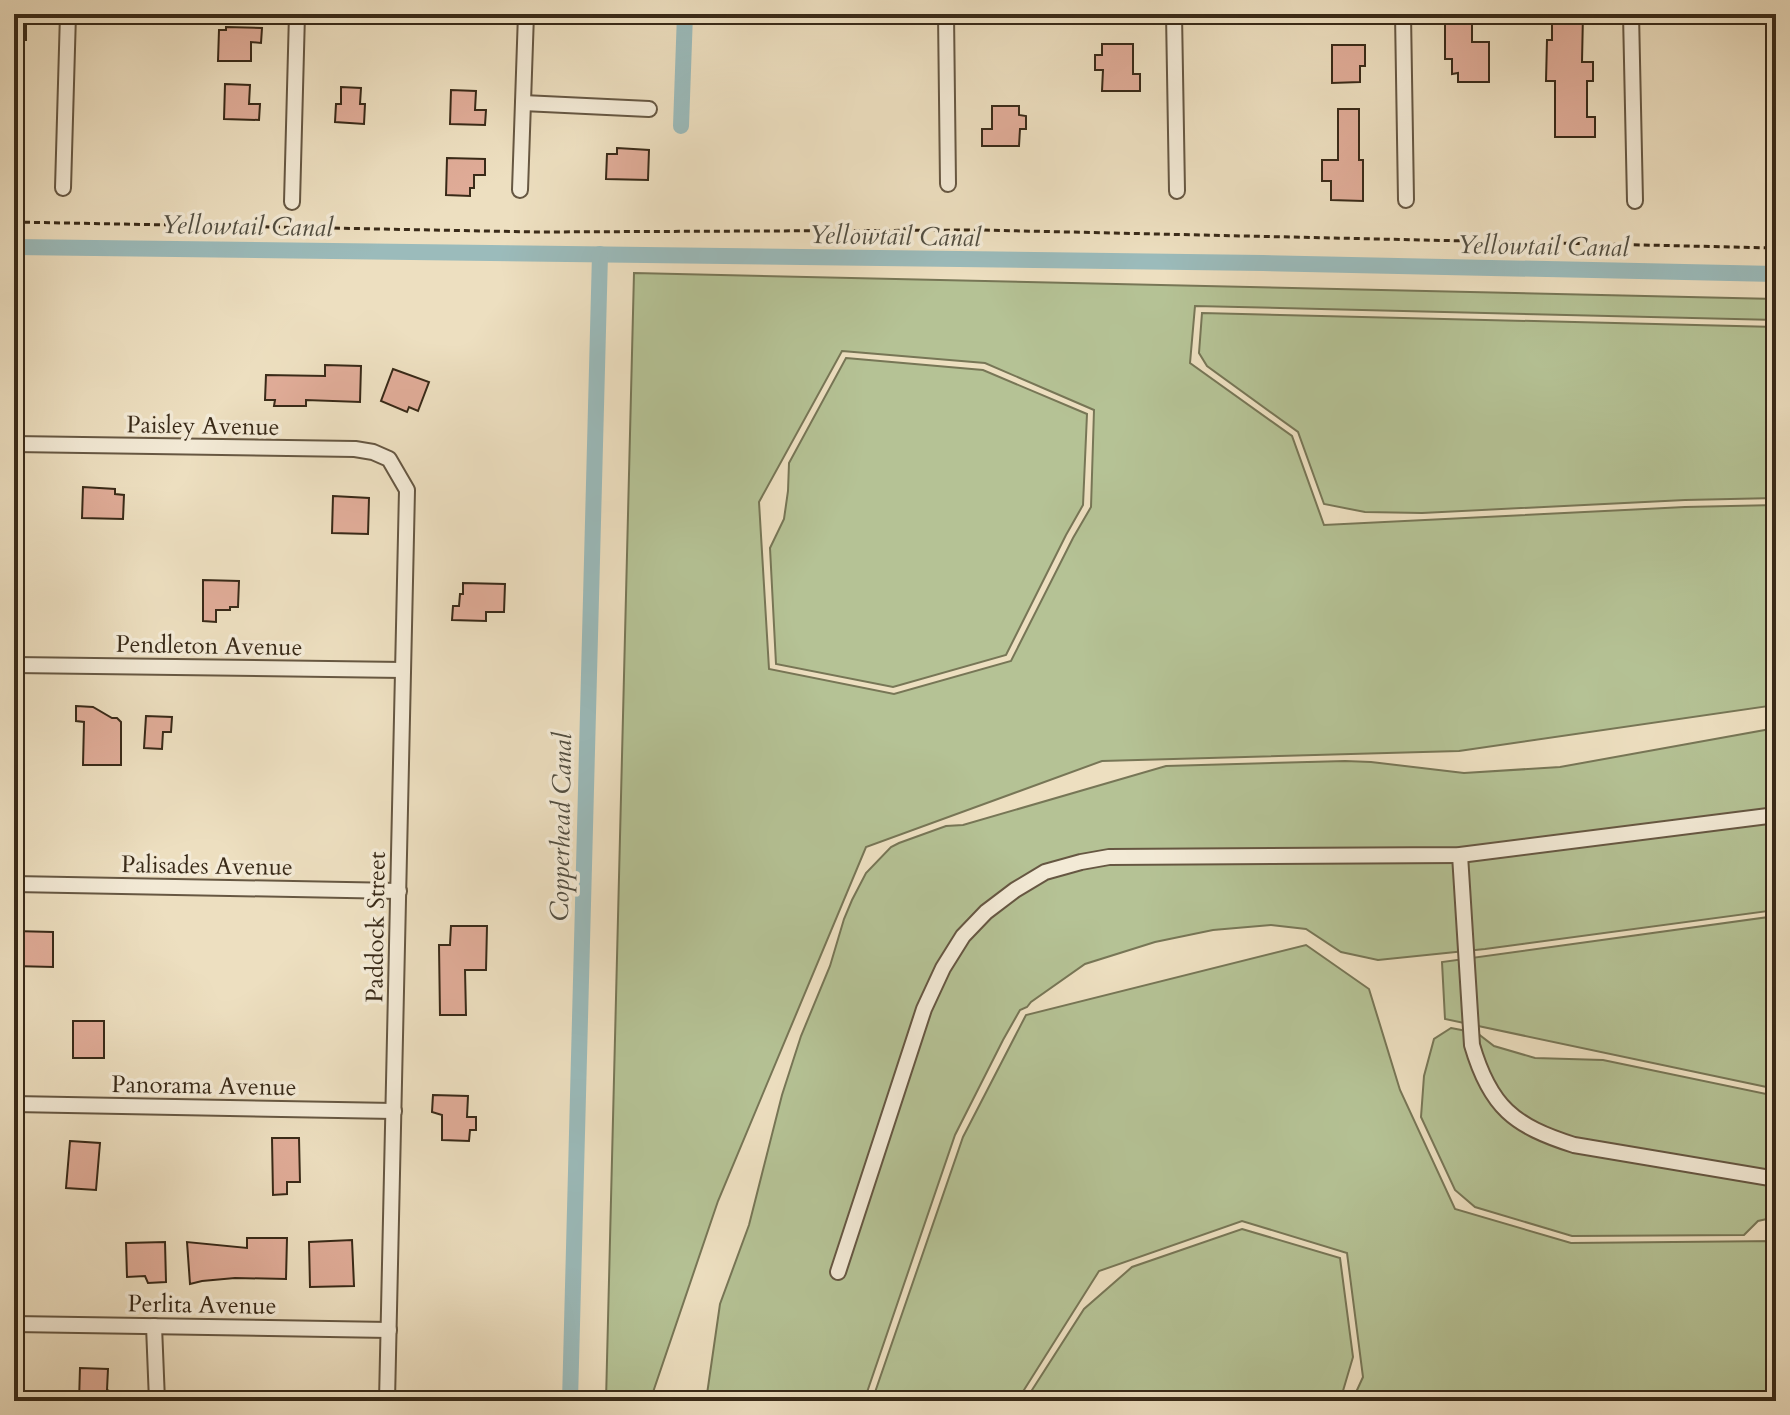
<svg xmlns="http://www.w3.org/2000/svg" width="1790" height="1415" viewBox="0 0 1790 1415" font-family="Cardo,serif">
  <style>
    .green { fill: #b5c295; stroke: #777656; stroke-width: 2; fill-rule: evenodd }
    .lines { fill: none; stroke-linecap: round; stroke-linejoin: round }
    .canal { stroke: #9bbbbb; stroke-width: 16 }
    .building { fill: #e0ac98; stroke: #392a18; stroke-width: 2 }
    .street-casing { stroke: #665742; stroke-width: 18 }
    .path { stroke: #392a18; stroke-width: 3; stroke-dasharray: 6 4; stroke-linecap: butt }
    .street { stroke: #f3ead6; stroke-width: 14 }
    .labels { text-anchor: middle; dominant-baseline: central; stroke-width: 7; stroke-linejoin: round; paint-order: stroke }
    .street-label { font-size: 24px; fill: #392a18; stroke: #f3ead6 }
    .water-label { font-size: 26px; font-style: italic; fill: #524e41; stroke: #f3ead6 }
  </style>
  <rect width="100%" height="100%" fill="#eddfc0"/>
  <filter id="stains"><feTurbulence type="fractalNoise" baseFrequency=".0025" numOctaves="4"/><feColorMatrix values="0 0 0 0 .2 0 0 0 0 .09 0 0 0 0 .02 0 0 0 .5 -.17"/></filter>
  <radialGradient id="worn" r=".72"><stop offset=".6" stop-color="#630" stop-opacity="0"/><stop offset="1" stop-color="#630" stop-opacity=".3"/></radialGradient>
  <g class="green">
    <path d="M634,273L1776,299V320L1195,306L1190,363L1292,436L1324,525L1685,507L1776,505V705L1459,751L1102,761L866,847L718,1201L650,1401H606ZM842,351L985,363L1094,410L1091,507L1073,538L1011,661L894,694L769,669L759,502Z"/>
    <polygon points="1202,313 1776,327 1776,498 1685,500 1422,513 1365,512 1324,504 1298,432 1207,366 1199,353"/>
    <polygon points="846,358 983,370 1087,414 1083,505 1066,535 1006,655 893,687 776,664 770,548 784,519 788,491 789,463"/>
    <polygon points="1776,728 1776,910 1485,949 1378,960 1341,952 1306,929 1271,925 1213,930 1155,942 1085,964 1031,1002 1027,1007 1020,1010 1003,1040 955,1135 864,1401 706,1401 720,1304 749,1225 782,1095 801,1036 830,966 844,919 852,900 866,873 891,847 899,843 946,826 963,825 1166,766 1345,761 1371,762 1464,773 1560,767"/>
    <polygon points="1776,916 1776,1089 1445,1019 1442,962"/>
    <polygon points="1306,945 1369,989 1400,1090 1455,1209 1571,1243 1776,1241 1776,1401 1352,1401 1363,1377 1347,1253 1242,1221 1099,1271 1017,1401 872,1401 963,1137 1026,1015"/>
    <polygon points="1451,1028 1477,1033 1494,1046 1535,1058 1603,1060 1776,1096 1776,1217 1758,1221 1744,1235 1572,1236 1475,1207 1455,1190 1421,1117 1424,1076 1434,1039"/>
    <polygon points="1242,1229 1340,1258 1353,1357 1340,1401 1025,1401 1084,1309 1132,1267"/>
  </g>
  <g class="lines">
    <g class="canal">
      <polyline points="681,126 685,14"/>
      <polyline points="14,247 1263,263 1776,274"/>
      <polyline points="570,1401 600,254"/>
    </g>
  </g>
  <g class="building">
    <polygon points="1445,14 1472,14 1472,42 1489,42 1489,82 1458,82 1458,73 1452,74 1452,59 1445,59"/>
    <polygon points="1552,14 1583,14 1582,62 1593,62 1593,81 1587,81 1587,117 1595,117 1595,137 1555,137 1555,81 1546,81 1547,40 1552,40"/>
    <rect x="14" y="18" width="12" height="22"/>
    <polygon points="226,27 262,28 261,43 251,42 251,61 218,61 219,30 226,30"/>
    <polygon points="1102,44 1133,44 1133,74 1140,74 1140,91 1102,91 1103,70 1095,70 1095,55 1102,55"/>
    <polygon points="1332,45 1365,45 1365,66 1360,66 1360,82 1332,83"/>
    <polygon points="225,84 250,85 249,104 260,104 259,120 224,119"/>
    <polygon points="341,87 361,88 360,104 365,104 364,124 335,122 336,104 341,104"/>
    <polygon points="451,90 476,91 475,110 486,110 485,125 450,124"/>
    <polygon points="992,106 1019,106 1019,115 1026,116 1026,129 1020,129 1019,146 982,146 982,129 992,129"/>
    <polygon points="1338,109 1359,109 1359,160 1363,160 1363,201 1331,200 1331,181 1322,181 1322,160 1338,160"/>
    <polygon points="617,148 649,150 648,180 606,179 607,154 617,154"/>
    <polygon points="447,158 485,159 485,175 474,175 474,188 470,188 470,196 446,195"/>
    <polygon points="325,365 361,366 360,402 306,400 306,406 274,406 275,400 265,400 266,375 325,376"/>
    <polygon points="393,369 429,382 418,411 409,407 407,412 381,401"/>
    <polygon points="83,487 115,489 115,494 124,495 123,519 82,518"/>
    <polygon points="333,496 369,498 368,534 332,533"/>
    <polygon points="203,580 239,581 238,607 230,607 230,610 216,610 216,622 203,621"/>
    <polygon points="463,583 505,584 504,612 486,612 486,621 452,620 453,606 459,606 460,594 463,594"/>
    <polygon points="76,706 93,707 112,718 117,718 121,722 121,765 83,765 84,722 76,721"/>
    <polygon points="146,716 172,717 171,732 163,732 162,749 144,748"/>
    <polygon points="451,926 487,926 486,970 465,970 466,1015 440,1015 439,945 450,945"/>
    <polygon points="14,931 53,932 53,967 14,966"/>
    <rect x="73" y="1021" width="31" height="37"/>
    <polygon points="433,1095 468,1096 467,1117 476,1117 476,1130 470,1130 469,1141 442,1140 442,1115 432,1112"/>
    <polygon points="272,1138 299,1138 300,1182 287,1182 287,1194 273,1195"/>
    <polygon points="70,1141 100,1143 96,1190 66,1188"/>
    <polygon points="247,1238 287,1238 286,1279 235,1278 202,1281 190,1284 187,1242 247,1248"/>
    <polygon points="352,1240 354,1286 310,1287 309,1242"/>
    <polygon points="165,1242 166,1282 148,1283 145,1276 127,1277 126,1243"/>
    <polygon points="80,1368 108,1369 107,1390 129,1401 79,1401"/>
  </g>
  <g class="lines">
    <g class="street-casing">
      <g id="street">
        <polyline points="946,14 948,184"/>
        <polyline points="1174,14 1177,191"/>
        <polyline points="1403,14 1406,200"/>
        <polyline points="1631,14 1635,201"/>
        <polyline points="523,103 649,109"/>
        <polyline points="63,188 68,14"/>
        <polyline points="520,190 526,14"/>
        <polyline points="292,202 297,14"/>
        <polyline points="14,444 355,449 373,452 389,459 407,490 387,1401"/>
        <polyline points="14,665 403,670"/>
        <path d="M1460,855L1472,1045C1490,1107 1514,1126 1574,1145L1776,1179"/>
        <polyline points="14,884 399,891"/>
        <polyline points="14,1104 394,1111"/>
        <polyline points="838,1272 924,1009 943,968 963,936 986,912 1015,890 1045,872 1081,862 1109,857 1460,855 1776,815"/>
        <polyline points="14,1324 389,1330"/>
        <polyline points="154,1326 157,1401"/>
      </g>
    </g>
    <polyline class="path" points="14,222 537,232 980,230 1776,248"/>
    <use href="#street" class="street"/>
  </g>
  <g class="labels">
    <g class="street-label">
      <text transform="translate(203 426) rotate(1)">Paisley Avenue</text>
      <text transform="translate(209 646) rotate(1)">Pendleton Avenue</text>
      <text transform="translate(207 866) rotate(1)">Palisades Avenue</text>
      <text transform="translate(376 927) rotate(-89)">Paddock Street</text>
      <text transform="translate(204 1086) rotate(1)">Panorama Avenue</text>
      <text transform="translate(202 1305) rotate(1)">Perlita Avenue</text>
    </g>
    <g class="water-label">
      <text transform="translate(247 226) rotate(1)">Yellowtail Canal</text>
      <text transform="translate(895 236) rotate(1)">Yellowtail Canal</text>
      <text transform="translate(1543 246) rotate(1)">Yellowtail Canal</text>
      <text transform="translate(561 827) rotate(-89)">Copperhead Canal</text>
    </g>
  </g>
  <rect width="1790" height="1415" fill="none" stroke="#eddfc0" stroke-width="48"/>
  <rect x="16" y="16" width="1758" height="1383" fill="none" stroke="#392a18" stroke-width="4"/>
  <rect x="24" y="24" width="1742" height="1367" fill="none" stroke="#392a18" stroke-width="2"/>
  <rect width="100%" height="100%" filter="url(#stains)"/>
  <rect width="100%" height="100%" fill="url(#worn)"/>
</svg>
